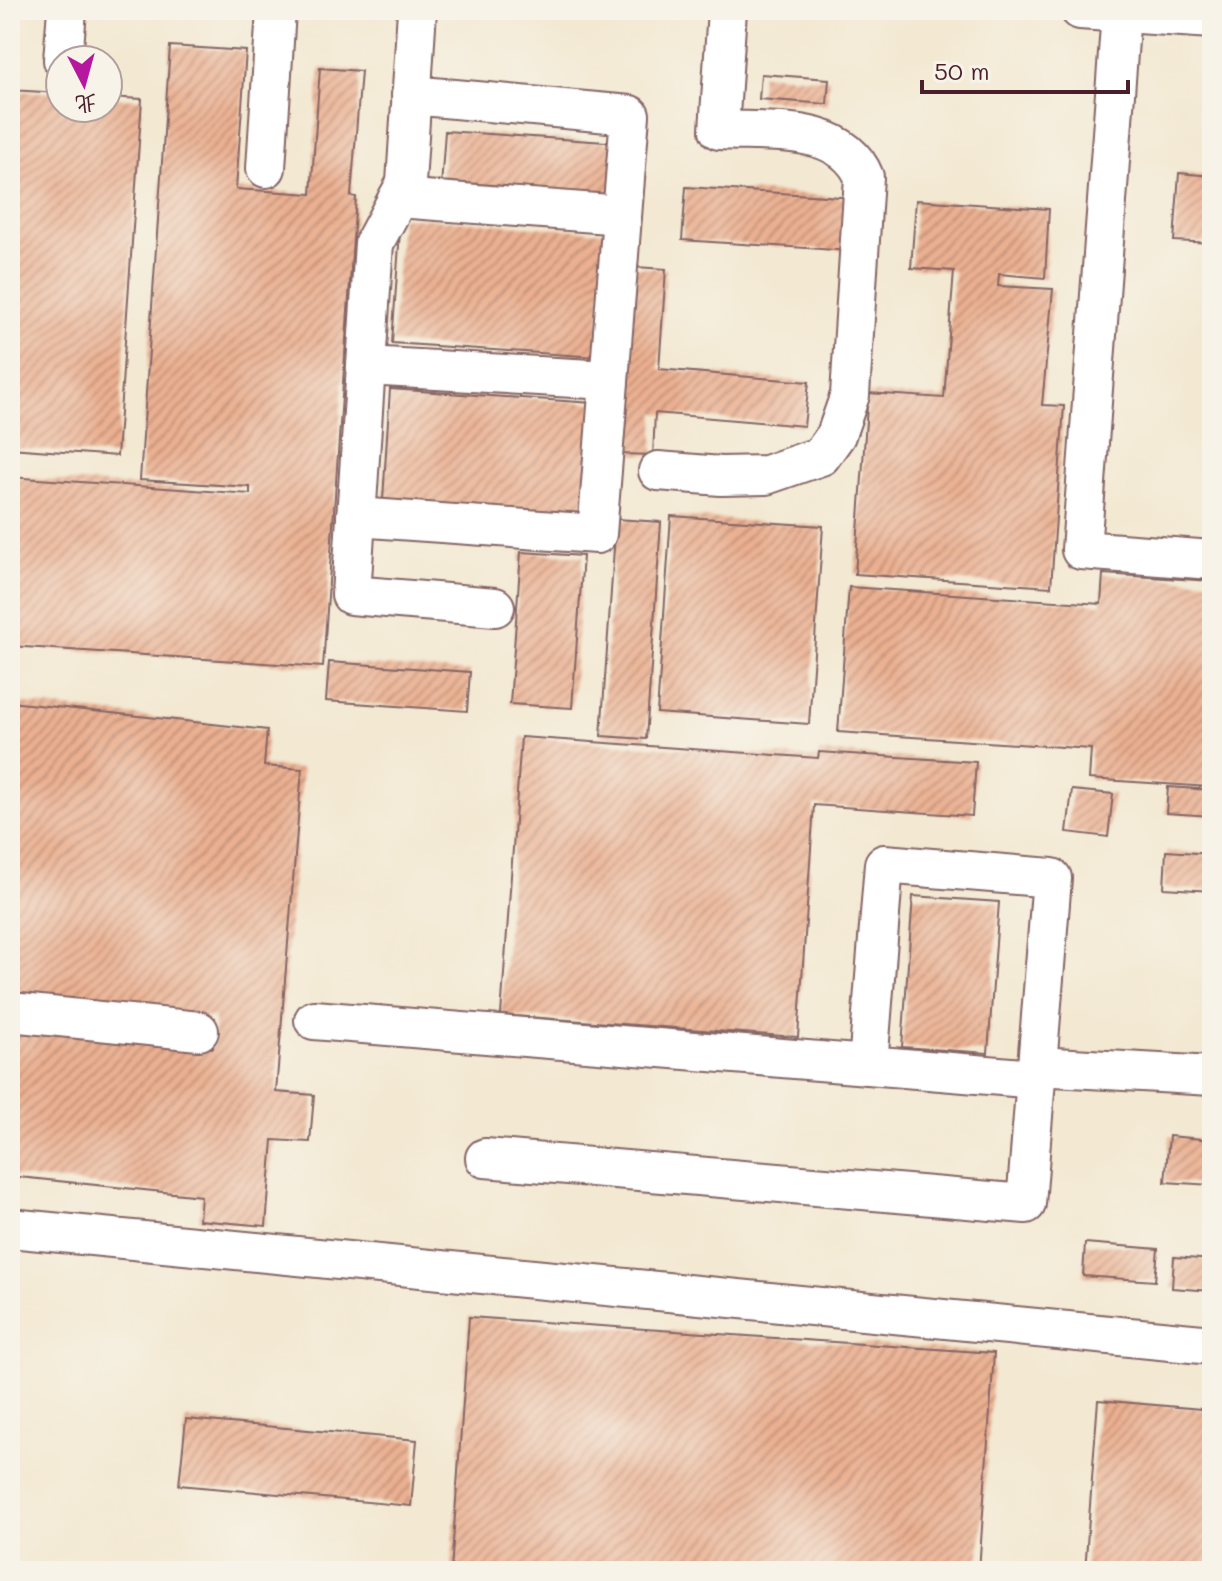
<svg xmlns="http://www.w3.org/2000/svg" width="1222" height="1581" viewBox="0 0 1222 1581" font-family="Mali,'LXGW WenKai TC',sans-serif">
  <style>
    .building { fill: url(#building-hatch) }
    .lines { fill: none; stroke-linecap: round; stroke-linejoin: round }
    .minor-casing { stroke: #856565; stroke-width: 42 }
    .minor { stroke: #fff; stroke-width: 38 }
  </style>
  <defs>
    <pattern id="building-hatch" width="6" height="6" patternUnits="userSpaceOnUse" patternTransform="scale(2)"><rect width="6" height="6" fill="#ebb091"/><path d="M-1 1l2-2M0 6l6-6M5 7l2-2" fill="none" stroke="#c08f77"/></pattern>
  </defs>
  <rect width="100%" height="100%" fill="#f7f3e8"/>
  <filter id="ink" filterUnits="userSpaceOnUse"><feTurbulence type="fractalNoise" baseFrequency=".0125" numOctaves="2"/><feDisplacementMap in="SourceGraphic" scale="16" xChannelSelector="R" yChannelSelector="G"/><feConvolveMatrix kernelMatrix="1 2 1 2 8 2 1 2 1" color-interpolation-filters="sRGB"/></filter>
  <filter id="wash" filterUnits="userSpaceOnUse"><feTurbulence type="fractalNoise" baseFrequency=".006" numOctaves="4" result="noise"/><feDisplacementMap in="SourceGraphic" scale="32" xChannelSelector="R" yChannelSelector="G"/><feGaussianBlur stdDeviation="1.8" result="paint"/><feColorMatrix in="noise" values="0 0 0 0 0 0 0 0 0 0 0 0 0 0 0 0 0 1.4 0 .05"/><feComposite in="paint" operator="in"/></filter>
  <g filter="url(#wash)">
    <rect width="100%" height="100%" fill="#f3e8d1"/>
    <g id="blocks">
      <g class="building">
        <polygon points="170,46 246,51 236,189 311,194 320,68 361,71 351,196 356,197 323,667 10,646 10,477 250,494 250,487 140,480"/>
        <polygon points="761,74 829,79 827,104 759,99"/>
        <polygon points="10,90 60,93 60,108 108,108 108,97 142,99 117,456 10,448"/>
        <polygon points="445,131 620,143 616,199 441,187"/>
        <polygon points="1179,173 1212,176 1212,243 1174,241"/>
        <polygon points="686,187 855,198 851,251 682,240"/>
        <polygon points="916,200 1049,209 1045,278 999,274 998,286 1053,289 1042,405 1064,406 1051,587 855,574 868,393 944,398 954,271 911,268"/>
        <polygon points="401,217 606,232 597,357 392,343"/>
        <polygon points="635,267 666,269 659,369 809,382 804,426 655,413 653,455 622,454"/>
        <polygon points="390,389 593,403 585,514 383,500"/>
        <polygon points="671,516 823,526 809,724 657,713"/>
        <polygon points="616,519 661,522 646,739 601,736"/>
        <polygon points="521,552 583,556 572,708 510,704"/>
        <polygon points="1103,574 1212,581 1210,787 1089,779 1091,749 838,732 849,587 1101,604"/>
        <polygon points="329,662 470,672 467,711 326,701"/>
        <polygon points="10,702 267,730 264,766 302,769 276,1092 314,1095 310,1142 273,1140 266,1226 199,1220 201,1196 10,1176 10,1026 213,1048 215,1018 10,997"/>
        <polygon points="521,737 818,758 819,752 976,762 972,816 814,805 798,1037 501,1015"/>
        <polygon points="1168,787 1212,790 1212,816 1166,813"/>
        <polygon points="1072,790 1113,794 1108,837 1067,832"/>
        <polygon points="1166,851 1212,854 1212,891 1164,888"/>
        <polygon points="913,896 999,902 988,1053 902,1047"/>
        <polygon points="1169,1136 1212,1140 1212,1185 1165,1182"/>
        <polygon points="1085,1243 1158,1249 1155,1281 1083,1276"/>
        <polygon points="1174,1257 1212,1260 1212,1291 1172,1288"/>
        <polygon points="469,1317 994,1353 979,1571 451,1571"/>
        <polygon points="1098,1400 1212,1410 1212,1571 1085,1571"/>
        <polygon points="186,1419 417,1440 411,1506 179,1485"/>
      </g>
    </g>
  </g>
  <g filter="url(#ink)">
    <use href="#blocks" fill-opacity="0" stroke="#856565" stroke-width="2"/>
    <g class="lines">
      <g class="minor-casing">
        <g id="minor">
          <polyline points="417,10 406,183 374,243 351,595 495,607"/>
          <polyline points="1080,10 1212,19"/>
          <polyline points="1121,13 1081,550 1212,560"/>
          <polyline points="63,60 67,10"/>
          <polyline points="266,168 276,10"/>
          <polyline points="398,198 622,215"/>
          <polyline points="366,366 609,380"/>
          <path d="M658,471L721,476L766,475L821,456L836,435L850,395L864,177C842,123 768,133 719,130L727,10"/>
          <polyline points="356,517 597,534 630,115 411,95"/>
          <polyline points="10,1012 199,1031"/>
          <polyline points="314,1020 868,1065"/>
          <polyline points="1037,1066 1212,1076"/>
          <polyline points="485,1158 1026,1204 1052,878 884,864 868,1065 1036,1079"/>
          <polyline points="10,1228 1212,1345"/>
        </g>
      </g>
      <use href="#minor" class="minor"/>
    </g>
  </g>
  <rect width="1222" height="1581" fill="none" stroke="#f7f3e8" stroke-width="40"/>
  <g transform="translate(84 84) rotate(174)"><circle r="38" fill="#f7f3e8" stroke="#b29e9c" stroke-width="2"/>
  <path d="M0-6L14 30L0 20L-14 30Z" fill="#b5179e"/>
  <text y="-12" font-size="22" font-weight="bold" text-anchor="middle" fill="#4a1f2b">北</text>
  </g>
  <path d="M922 80v12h206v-12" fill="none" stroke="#4a1f2b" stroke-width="4"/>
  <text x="934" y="80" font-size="24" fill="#4a1f2b" stroke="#f7f3e8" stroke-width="6" paint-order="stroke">50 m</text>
</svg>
